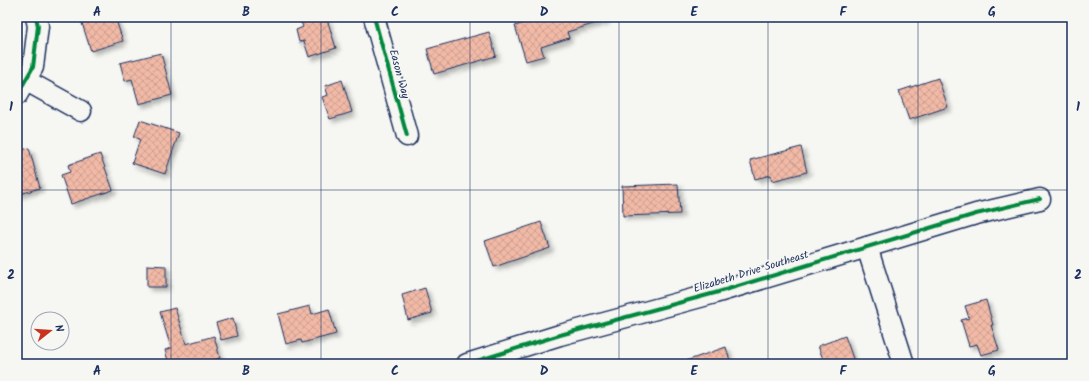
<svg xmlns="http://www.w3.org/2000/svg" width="1089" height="381" viewBox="0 0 1089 381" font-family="Kalam,sans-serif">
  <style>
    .building { fill: url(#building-cross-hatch); stroke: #1b2f5e; filter: url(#shadow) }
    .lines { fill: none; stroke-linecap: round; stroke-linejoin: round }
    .minor-casing { stroke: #1b2f5e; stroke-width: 23 }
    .minor { stroke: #f6f6f2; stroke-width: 20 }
    .cycleway-casing { stroke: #f6f6f2; stroke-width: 6 }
    .cycleway { stroke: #00873e; stroke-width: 4 }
    .grid { fill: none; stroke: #1b2f5e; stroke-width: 1; stroke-opacity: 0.55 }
    .labels { text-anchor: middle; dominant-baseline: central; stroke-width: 4; stroke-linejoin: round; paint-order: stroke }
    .street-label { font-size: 11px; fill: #1b2f5e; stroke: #f6f6f2 }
    .neatline { fill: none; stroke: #1b2f5e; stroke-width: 1.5 }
    .grid-label { font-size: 13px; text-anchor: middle; font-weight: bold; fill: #1b2f5e }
  </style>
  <defs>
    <pattern id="building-cross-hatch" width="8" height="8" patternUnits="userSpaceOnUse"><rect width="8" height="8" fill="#f1b9a6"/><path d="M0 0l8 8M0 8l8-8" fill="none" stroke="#ce9f91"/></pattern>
    <filter id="shadow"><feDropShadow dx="3.5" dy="3.5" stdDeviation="2" flood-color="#0004"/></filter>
  </defs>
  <rect width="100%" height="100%" fill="#f6f6f2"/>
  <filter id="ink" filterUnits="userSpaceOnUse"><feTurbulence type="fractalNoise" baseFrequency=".025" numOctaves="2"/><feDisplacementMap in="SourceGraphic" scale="8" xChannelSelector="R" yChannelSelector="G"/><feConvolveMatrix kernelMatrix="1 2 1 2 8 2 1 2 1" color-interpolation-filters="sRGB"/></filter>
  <g filter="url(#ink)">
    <g class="building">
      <polygon points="80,17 115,17 123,41 91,51"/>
      <polygon points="299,17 319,17 320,21 327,19 336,48 309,57 304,41 299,42 296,30 303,27"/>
      <polygon points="542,17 606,17 606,20 567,32 569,38 541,47 544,56 526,61 515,26"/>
      <polygon points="489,32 496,56 434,74 427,49"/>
      <polygon points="161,53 172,95 139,104 132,79 125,81 120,63"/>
      <polygon points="938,78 948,107 909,120 899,91"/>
      <polygon points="342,80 352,112 330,119 322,97 328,95 325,86"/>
      <polygon points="140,120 179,133 165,174 132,163 140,139 134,137"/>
      <polygon points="801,147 807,172 772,181 771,175 755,179 750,160"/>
      <polygon points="29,148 40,188 17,195 17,151"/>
      <polygon points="100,154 113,190 71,204 61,175 70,172 68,165"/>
      <polygon points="678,184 680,214 623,216 622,186"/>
      <polygon points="541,222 550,248 494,267 485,241"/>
      <polygon points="147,265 166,266 166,287 147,287"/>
      <polygon points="425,288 432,313 408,320 402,295"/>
      <polygon points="986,300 993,325 991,325 999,350 981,355 977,344 969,346 961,320 969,318 965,306"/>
      <polygon points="310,306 312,314 329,309 336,334 302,343 301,340 286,344 278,314"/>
      <polygon points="175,308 186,344 214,336 220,358 210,361 211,364 169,364 165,350 171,348 160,312"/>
      <polygon points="233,318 237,336 221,340 216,323"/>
      <polygon points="845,336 855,364 825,364 818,346"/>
      <polygon points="726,347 731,364 684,364 683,362"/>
    </g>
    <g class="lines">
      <g class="minor-casing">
        <g id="minor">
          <polyline points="374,17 407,136"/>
          <polyline points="25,80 81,111"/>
          <polyline points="17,95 33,67 38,26 36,17"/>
          <polyline points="867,247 904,364"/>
          <polyline points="467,364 560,335 715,293 976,214 1040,199"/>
        </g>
      </g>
      <use href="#minor" class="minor"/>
      <g class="cycleway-casing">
        <g id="cycleway">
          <polyline points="374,17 407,136"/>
          <polyline points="17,95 33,67 38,26 36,17"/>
          <polyline points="467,364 560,335 715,293 976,214 1040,199"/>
        </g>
      </g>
      <use href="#cycleway" class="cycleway"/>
    </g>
  </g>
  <path class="grid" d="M171,17V364M321,17V364M470,17V364M619,17V364M768,17V364M918,17V364M17,190H1072"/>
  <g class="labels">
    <g class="street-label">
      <text transform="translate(399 74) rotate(75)">Eason Way</text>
      <text transform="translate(751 272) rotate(-17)">Elizabeth Drive Southeast</text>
    </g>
  </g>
  <rect width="1089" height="381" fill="none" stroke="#f6f6f2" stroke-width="44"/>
  <g transform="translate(50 331) rotate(73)"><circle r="19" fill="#f6f6f2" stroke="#9ea6b7"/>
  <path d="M0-3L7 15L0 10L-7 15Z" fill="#c8321e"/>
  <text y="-6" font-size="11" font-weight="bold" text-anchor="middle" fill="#1b2f5e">N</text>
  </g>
  <rect x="22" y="22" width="1045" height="337" class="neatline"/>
  <g class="grid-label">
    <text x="97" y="16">A</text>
    <text x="246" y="16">B</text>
    <text x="395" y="16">C</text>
    <text x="544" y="16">D</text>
    <text x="694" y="16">E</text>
    <text x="843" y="16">F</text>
    <text x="992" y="16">G</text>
    <text x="11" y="111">1</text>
    <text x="1078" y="111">1</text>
    <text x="11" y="279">2</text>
    <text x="1078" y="279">2</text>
    <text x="97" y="375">A</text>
    <text x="246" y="375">B</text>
    <text x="395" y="375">C</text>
    <text x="544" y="375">D</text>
    <text x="694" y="375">E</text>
    <text x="843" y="375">F</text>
    <text x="992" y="375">G</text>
  </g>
</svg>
